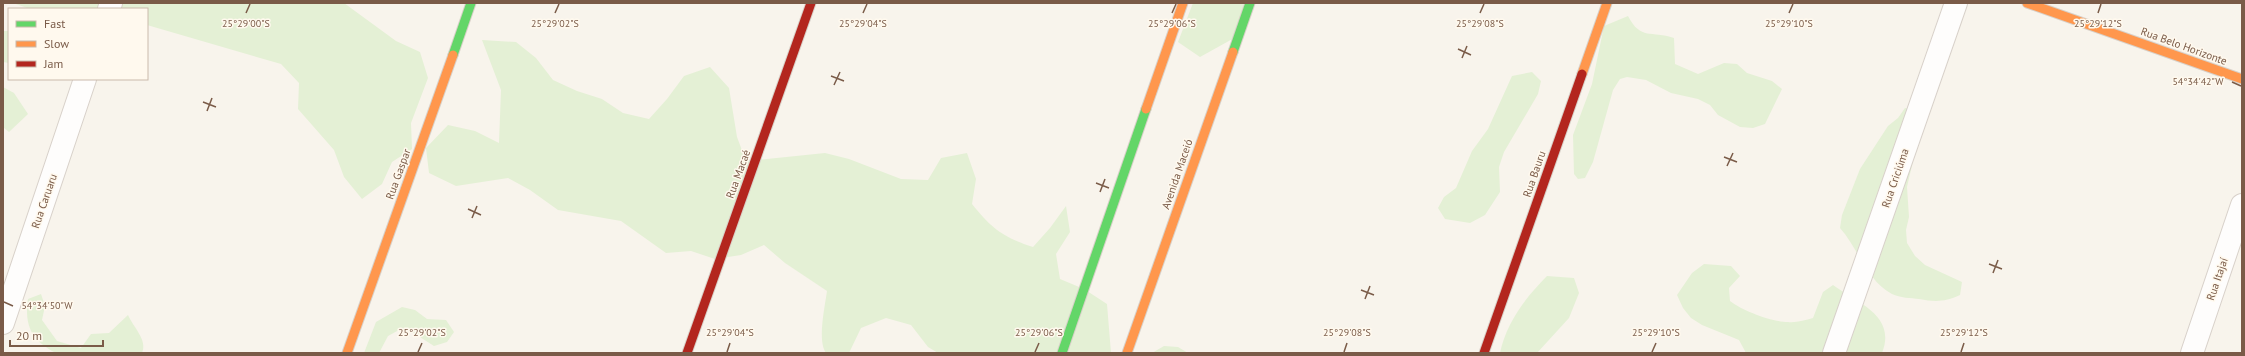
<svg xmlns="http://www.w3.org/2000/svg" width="2245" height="356" viewBox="0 0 2245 356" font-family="'PT Sans',sans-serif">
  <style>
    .green { fill: #e4f0d5 }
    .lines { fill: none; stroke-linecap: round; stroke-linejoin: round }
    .street-casing { stroke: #d8d1ca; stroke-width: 24 }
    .fast-casing { stroke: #d8d0c8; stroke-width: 11 }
    .slow-casing { stroke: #d8d0c8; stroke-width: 11 }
    .jam-casing { stroke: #d8d0c8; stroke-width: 11 }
    .street { stroke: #fefdfc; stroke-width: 22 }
    .fast { stroke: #63d668; stroke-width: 9 }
    .slow { stroke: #ff974d; stroke-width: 9 }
    .jam { stroke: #b3261e; stroke-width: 9 }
    .ticks { fill: none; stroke: #7a5b48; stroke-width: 1.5 }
    .labels { text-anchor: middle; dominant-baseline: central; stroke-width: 3; stroke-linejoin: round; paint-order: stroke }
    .street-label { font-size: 11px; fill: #7a5b48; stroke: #fff9ee }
    .ticks-label { font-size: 10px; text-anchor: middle; fill: #7a5b48; stroke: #fff9ee; stroke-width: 3; stroke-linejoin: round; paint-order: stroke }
  </style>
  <rect width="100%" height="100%" fill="#f8f4ec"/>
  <g class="green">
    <polygon points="13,3 344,3 396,41 420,52 428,78 411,123 412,149 392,162 382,184 362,199 344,177 334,150 298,109 299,83 281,64 147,25 147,9 30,9"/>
    <polygon points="1193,3 1244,3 1236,37 1200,57 1178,42"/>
    <path d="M1628,16C1641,41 1651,30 1674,38L1675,64L1698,74L1724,63L1737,64L1747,73L1772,81L1782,89L1765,124L1753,128L1740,127L1718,115L1710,105L1698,99L1671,93L1646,80L1627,77L1620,79L1613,90L1593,162L1585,178L1578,179L1574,174L1573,135L1592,84L1604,26Z"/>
    <polygon points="3,31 9,31 9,63 3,62"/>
    <path d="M482,40L516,42L536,58L553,80L577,91L602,99L623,113L649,119L667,99L684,76L710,67L729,88L737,137L746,161L825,153L849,159L901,179L928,180L941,158L967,153L976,179L972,204C992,229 1003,237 1033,247L1050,228L1066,206L1070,232L1056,254L1060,279L1084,289L1107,304L1111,353H938L928,347L911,325L886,318L861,328L849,353H826C817,341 825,306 827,291L785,263L764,245L741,255L715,259L691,251L666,253L621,221L558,210L530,190L508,178L456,186L429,173L426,148L448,125L475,131L499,143L501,90Z"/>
    <polygon points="1532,72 1541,81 1538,94 1504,152 1499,167 1500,192 1485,215 1470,223 1445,219 1438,208 1444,197 1456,188 1472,151 1488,129 1512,76"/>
    <polygon points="3,87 14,93 28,114 9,132 3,127"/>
    <path d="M1905,108L1919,111L1918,139L1907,187L1909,217L1906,230L1907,243L1915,256L1925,265L1962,282L1960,295C1945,302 1935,302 1919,299C1911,298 1900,298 1892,294C1867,281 1858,248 1840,228L1842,215L1860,169L1888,126L1898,118Z"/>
    <path d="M1704,264L1731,266L1740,276L1729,288L1730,301C1743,311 1772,322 1788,322C1796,323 1805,320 1813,318L1823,292L1833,285C1857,303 1897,315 1882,353H1746L1739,340L1702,325L1691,318L1683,308L1677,295L1692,273Z"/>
    <path d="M1547,276L1574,278L1579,293L1569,318L1537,353H1500C1506,323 1526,297 1547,276Z"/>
    <path d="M41,294L45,306L42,320L57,341L81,348L91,334L109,333L128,315C133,327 148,340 142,353H56C32,341 24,326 28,299Z"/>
    <polygon points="402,307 415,310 427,319 446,320 454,332 447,342 434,346 412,332 399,330 388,336 379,353 364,353 376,322"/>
    <polygon points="1164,346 1178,347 1188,353 1152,353"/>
  </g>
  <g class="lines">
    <g class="street-casing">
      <g id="street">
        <polyline points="109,9 111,3"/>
        <polyline points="3,323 85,79"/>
        <polyline points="1834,353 1956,3"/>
        <polyline points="2192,353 2242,205"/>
      </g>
    </g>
    <g class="fast-casing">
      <g id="fast">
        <polyline points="1233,52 1250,3"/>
        <polyline points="453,55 471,3"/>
        <polyline points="1062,353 1146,109"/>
      </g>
    </g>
    <g class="slow-casing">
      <g id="slow">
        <polyline points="2027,3 2242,79"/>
        <polyline points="1582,74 1607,3"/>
        <polyline points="1146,109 1183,3"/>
        <polyline points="347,353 453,55"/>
        <polyline points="1127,353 1233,52"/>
      </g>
    </g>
    <g class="jam-casing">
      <g id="jam">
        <polyline points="687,353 811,3"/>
        <polyline points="1484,353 1582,74"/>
      </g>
    </g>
    <use href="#street" class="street"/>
    <use href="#fast" class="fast"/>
    <use href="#slow" class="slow"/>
    <use href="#jam" class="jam"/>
  </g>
  <path class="ticks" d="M246,13L250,4M555,13L559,4M863,13L867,4M1172,13L1176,4M1480,13L1484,4M1789,13L1793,4M2098,13L2101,4M1458,49L1471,55M1462,58L1467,46M831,76L844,81M2232,82L2241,86M834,85L840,72M203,102L216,107M207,111L212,98M1724,157L1737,162M1727,166L1733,153M1096,183L1109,188M1100,192L1105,179M468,209L481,215M472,218L477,206M1989,264L2002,269M1993,273L1998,260M1361,290L1374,295M1365,299L1370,286M4,302L13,306M418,352L422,343M727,352L730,343M1035,352L1039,343M1344,352L1347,343M1652,352L1656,343M1961,352L1964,343"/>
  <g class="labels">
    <g class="street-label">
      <text transform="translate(2184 46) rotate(20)">Rua Belo Horizonte</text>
      <text transform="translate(398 174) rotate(-70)">Rua Gaspar</text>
      <text transform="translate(738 174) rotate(-70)">Rua Macaé</text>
      <text transform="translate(1177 174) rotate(-71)">Avenida Maceió</text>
      <text transform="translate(1534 174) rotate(-71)">Rua Bauru</text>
      <text transform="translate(1895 178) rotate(-71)">Rua Criciúma</text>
      <text transform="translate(44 201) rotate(-71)">Rua Caruaru</text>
      <text transform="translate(2217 279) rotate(-71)">Rua Itajaí</text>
    </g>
  </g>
  <g class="ticks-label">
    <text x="246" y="27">25°29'00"S</text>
    <text x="555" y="27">25°29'02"S</text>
    <text x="863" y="27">25°29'04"S</text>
    <text x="1172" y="27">25°29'06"S</text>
    <text x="1480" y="27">25°29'08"S</text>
    <text x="1789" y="27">25°29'10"S</text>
    <text x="2098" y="27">25°29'12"S</text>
    <text x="2198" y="85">54°34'42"W</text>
    <text x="47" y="309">54°34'50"W</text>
    <text x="422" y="336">25°29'02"S</text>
    <text x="730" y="336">25°29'04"S</text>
    <text x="1039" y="336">25°29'06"S</text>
    <text x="1347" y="336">25°29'08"S</text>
    <text x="1656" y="336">25°29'10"S</text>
    <text x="1964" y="336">25°29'12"S</text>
  </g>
  <rect width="2245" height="356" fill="none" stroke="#7a5b48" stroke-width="8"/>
  <rect x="8" y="8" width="140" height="72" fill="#fff9ee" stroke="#cabaac"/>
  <rect x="16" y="21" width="20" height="6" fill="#63d668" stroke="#cabaac"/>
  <text x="44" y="28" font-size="12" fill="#7a5b48">Fast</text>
  <rect x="16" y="41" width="20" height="6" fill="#ff974d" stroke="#cabaac"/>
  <text x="44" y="48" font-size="12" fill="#7a5b48">Slow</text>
  <rect x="16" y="61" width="20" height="6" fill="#b3261e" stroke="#cabaac"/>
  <text x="44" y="68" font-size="12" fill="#7a5b48">Jam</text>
  <path d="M10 340v6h93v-6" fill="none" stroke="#7a5b48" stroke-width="2"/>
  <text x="16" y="340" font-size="12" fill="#7a5b48" stroke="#fff9ee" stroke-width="3" paint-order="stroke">20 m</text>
</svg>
